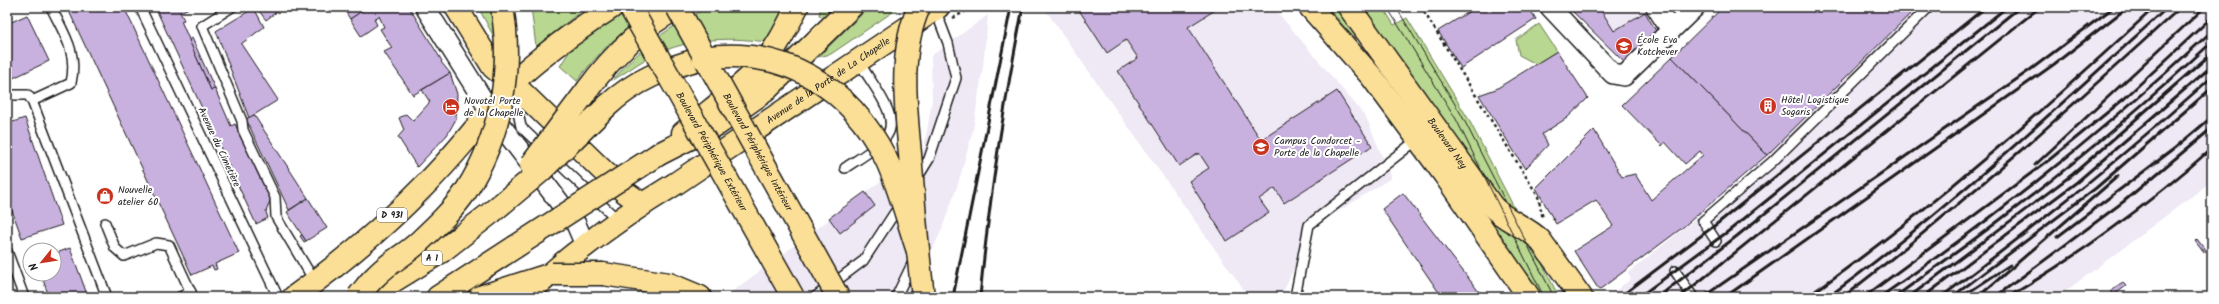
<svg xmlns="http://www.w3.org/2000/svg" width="2219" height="304" viewBox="0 0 2219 304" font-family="Kalam,sans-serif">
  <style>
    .built { fill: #efe8f5 }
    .green { fill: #b8d790; stroke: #6a7a56 }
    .building { fill: #c9b1df; stroke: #1c1c1c }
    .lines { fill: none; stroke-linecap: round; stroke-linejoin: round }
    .lane-casing { stroke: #1c1c1c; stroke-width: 12 }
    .street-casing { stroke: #1c1c1c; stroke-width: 22 }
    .primary-casing { stroke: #1c1c1c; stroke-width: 25 }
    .highway-casing { stroke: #1c1c1c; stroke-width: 25 }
    .path { stroke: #1c1c1c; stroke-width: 2.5; stroke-dasharray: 3 3; stroke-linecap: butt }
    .lane { stroke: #fff; stroke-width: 9 }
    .street { stroke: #fff; stroke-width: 19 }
    .primary { stroke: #fbdf96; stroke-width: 22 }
    .highway { stroke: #fbdf96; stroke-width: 22 }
    .tram { stroke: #1c1c1c; stroke-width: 1 }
    .rail { stroke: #1c1c1c; stroke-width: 3 }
    .highway-bridge-casing { stroke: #1c1c1c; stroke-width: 25; stroke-linecap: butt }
    .highway-bridge { stroke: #fbdf96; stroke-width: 22 }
    .labels { text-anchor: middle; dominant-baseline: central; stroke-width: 4; stroke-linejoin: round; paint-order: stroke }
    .shield { fill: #fff; stroke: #606060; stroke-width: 1 }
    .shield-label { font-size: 9px; font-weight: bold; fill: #1c1c1c }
    .poi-label { font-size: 10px; fill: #1c1c1c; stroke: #fff; text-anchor: start }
    .street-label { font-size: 10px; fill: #1c1c1c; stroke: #fff }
  </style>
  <rect width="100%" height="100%" fill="#fff"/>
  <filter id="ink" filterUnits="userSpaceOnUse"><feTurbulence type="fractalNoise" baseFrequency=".025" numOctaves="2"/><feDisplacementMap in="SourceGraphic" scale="8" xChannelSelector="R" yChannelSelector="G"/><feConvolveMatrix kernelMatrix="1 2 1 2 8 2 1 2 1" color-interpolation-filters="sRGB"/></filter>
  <g filter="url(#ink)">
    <g class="built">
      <polygon points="1046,7 1273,7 1366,117 1391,178 1312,228 1281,297 1249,297 1044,8"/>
      <polygon points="1568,7 1641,7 1656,31 1624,62"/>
      <polygon points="1723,7 2212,7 2212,181 2058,297 1607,297 1631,279 1628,273 1738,185 1768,155 1672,57"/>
      <polygon points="988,15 983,66 973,130 958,184 941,231 911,297 725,297 924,149 932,100 931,56"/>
    </g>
    <g class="green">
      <polygon points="477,7 491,7 494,37 478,7"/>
      <polygon points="531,7 586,7 536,47"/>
      <path d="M616,7H659C627,25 599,51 577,81L560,66L574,44Z"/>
      <path d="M709,7H785L775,28L766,42C725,36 683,39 646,59C635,65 624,74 613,80C639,48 671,25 709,7Z"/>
      <polygon points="821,7 832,7 822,17 819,15"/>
      <polygon points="869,7 900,7 831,54 818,57"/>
      <polygon points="1327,7 1342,7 1359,35 1354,38"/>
      <polygon points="1359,7 1383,7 1394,25 1407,18 1469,120 1519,217 1504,206"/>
      <polygon points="1539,24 1557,51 1536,64 1519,55 1516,40"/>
      <polygon points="1494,219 1530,240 1559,297 1536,297 1490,222"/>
    </g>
    <g class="building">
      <polygon points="67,7 124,7 239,253 215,264 217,269 214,270 212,266 192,275"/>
      <polygon points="155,7 191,7 180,12 184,20 181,21 211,90 215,89 231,126 235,124 271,198 266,212 268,218 256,224"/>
      <polygon points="256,7 283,7 266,20"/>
      <polygon points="351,7 368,7 350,19 345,11"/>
      <polygon points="368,7 409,7 442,61 441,62 450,73 413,95 384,52 392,48 380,29 384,27 379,16 374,19 377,25 361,36 350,19"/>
      <polygon points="1077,7 1220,7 1188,27 1261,140 1337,91 1372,146 1284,203 1275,188 1259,199 1269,213 1227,241 1189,181 1209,168 1199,153 1179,166 1118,71 1138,58 1126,40 1107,53"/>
      <polygon points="1470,7 1528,7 1536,19 1461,68 1438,31 1472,10"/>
      <polygon points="1568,7 1599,7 1614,31 1645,12 1656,31 1624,62"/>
      <polygon points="1723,7 1917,7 1767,155 1672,57"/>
      <polygon points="254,8 264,27 241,44 278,100 249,118 216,31"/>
      <polygon points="27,15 49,61 7,81 7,24"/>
      <polygon points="192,38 215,89 211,90 189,40"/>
      <polygon points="1557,51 1588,98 1567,118 1542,134 1548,145 1525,169 1479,95 1496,89"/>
      <polygon points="1672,57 1767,155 1682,228 1599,290 1574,251 1613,226 1596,200 1556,224 1536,188 1594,130 1622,177 1635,174 1651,200 1703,155 1700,151 1685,164 1665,142 1662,146 1622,105"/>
      <polygon points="450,73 457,94 456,119 447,135 417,167 398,137 404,130 399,118 406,114 413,121 430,102 422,90"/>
      <polygon points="254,115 308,198 289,210 246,119"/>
      <polygon points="25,118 62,225 22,238 7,197 7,124"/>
      <polygon points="865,192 875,206 840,233 829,218"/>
      <polygon points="1403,193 1469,279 1483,297 1442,297 1382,209"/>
      <polygon points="308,198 327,228 306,241 287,212"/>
      <polygon points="302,235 306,241 304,242 300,236"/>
      <polygon points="2197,239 2206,251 2204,253 2195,241"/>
      <polygon points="70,248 88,297 49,297 41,274 54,274 54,254"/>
      <polygon points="2123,283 2126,286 2114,295 2111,291"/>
    </g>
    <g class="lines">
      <g class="lane-casing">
        <g id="lane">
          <polyline points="140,7 278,297"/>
          <polyline points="232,7 202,26 242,121 243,130 275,197 276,217 315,282"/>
          <polyline points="514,91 521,127 544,149"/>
          <polyline points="7,95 28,95 32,101 107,297"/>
          <path d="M32,101L71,83C78,52 64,34 51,7"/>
          <polyline points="553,158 619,221"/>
          <path d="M845,168C858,159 875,150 885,138C904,117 868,81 859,61"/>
          <polyline points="916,180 929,159 956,78 948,43 935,9"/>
          <polyline points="105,223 115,248 124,256 156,243 169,245 193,297"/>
          <polyline points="1716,241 1703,221 1772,162 1929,7"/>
          <polyline points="7,251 24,297"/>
          <polyline points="1675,271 1693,297"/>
          <polyline points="180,297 191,292"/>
          <polyline points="815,297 863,261 901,203"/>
          <polyline points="896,297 914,260"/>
          <polyline points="1295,297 1309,225 1418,139"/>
        </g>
      </g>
      <g class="street-casing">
        <g id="street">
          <polyline points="425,7 490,111 576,224 585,245"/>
          <polyline points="1550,7 1613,74 1624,76 1695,7"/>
          <polyline points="1656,7 1671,30"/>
        </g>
      </g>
      <g class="primary-casing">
        <g id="primary">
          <polyline points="456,7 493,67 512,83 625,192 642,204"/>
          <polyline points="1310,7 1372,77 1444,174 1529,297"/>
          <path id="s1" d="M1349,7L1492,206C1505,221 1526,226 1540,240L1581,297"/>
          <path d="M294,297C339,265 384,227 423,187C455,155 484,118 512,83C543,54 577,30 612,7"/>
          <path id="s2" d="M521,297C543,283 560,264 581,249C611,225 642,204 675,184L938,7"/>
        </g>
      </g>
      <g class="highway-casing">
        <g id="highway">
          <path d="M588,89C613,55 641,27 679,7"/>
          <path d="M607,106C635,80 666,68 703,58"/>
          <path d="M683,133C709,111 738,90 762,65C777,48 787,27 797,7"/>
          <polyline points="659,154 718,124 765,91 851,7"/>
          <polyline points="603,274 669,284 700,297"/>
          <polyline points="367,297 442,251 492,212"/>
          <polyline points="438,297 515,247"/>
          <polyline points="480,297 552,274"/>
        </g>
      </g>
      <g class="path">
        <polyline points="1421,7 1538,196 1543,219"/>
        <polyline points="953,18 973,7"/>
      </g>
      <use href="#lane" class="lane"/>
      <use href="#street" class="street"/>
      <use href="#primary" class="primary"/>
      <use href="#highway" class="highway"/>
      <g class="tram">
        <polyline points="1387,7 1456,119 1544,297"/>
        <polyline points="1396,7 1461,114 1554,297"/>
      </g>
      <g class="rail">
        <polyline points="2035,165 2205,7"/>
        <polyline points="2057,237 2175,148 2212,117"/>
        <polyline points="1963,296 2010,265"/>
        <polyline points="953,297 1011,7"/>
        <path d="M980,297C989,199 1004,103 1023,7"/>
        <polyline points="1620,297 1718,223 1986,7"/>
        <polyline points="1639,297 1730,230 2007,7"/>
        <polyline points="1658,297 1737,236 2020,7"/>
        <polyline points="1680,297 2040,7"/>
        <polyline points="1703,297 2030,70 2114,7"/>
        <polyline points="1725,297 2053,65 2128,7"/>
        <path d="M1807,297C1931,210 2044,109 2155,7"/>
        <path d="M1828,297C1949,209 2058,107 2168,7"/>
        <path d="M1843,297C1961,206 2071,107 2181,7"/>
        <polyline points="1864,297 2049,160 2125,98 2212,17"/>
        <path d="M1880,297C1997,217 2108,127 2212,31"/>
        <path d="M1895,297C1931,270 1969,244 2005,216C2077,162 2146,103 2212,42"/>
        <polyline points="1909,297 2073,174 2212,53"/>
        <polyline points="1923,297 2077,182 2212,66"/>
        <path d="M1941,297C2034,228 2125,155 2212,77"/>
        <polyline points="1952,297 2096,188 2212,88"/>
        <polyline points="1978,297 2118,176"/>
        <polyline points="1995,297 2123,202 2212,128"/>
        <path d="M2008,297C2078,256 2152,202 2212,148"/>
      </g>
      <g class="highway-bridge-casing">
        <g id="highway-bridge">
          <path id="s3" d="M630,7L793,297"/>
          <path id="s4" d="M677,7L838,297"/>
          <path d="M919,7C897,56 907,114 911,166C914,210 918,254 923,297"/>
          <path d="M703,58C784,46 850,87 886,159C899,186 908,222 918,251"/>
          <polyline points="531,165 588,89"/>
          <polyline points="492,212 541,171 607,106"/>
          <polyline points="515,247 659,154"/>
          <polyline points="552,274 603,274"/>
          <path d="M358,297C364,290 369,282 376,276C389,262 407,254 421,240C437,225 454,209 466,191C501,136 513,70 502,7"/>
        </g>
      </g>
      <use href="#highway-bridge" class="highway-bridge"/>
    </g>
  </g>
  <defs>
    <g id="school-disc" transform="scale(0.9)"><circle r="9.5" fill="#c8321e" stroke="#fff"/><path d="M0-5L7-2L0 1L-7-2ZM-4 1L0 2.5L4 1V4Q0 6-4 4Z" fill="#fff"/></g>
    <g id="building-disc" transform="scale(0.9)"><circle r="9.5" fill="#c8321e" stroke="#fff"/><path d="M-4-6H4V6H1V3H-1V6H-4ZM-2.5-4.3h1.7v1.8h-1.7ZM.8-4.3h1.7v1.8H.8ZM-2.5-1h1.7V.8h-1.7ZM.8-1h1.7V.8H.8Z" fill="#fff"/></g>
    <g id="hotel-disc" transform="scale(0.9)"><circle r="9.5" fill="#c8321e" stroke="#fff"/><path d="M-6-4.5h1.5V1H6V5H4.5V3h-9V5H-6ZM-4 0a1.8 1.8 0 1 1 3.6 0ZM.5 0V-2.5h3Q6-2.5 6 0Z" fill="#fff"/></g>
    <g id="university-disc" transform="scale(0.9)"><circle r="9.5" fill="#c8321e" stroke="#fff"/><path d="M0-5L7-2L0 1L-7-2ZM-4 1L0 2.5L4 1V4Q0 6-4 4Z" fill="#fff"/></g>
    <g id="shop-disc" transform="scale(0.9)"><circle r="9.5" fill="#c8321e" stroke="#fff"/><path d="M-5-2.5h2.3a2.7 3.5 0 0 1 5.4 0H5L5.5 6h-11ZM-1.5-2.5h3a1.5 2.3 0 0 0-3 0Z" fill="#fff"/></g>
  </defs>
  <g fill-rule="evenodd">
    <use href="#school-disc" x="1624" y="46"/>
    <use href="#building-disc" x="1768" y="106"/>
    <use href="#hotel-disc" x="451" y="107"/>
    <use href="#university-disc" x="1261" y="147"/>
    <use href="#shop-disc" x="105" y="196"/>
  </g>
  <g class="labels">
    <g class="shield">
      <rect x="377" y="208" width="30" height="14" rx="3"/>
      <rect x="422" y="251" width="20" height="14" rx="3"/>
    </g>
    <g class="shield-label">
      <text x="392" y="215">D 931</text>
      <text x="432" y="258">A 1</text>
    </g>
    <g class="poi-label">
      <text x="1637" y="40">École Eva<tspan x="1637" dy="12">Kotchever</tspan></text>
      <text x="1781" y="100">Hôtel Logistique<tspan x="1781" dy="12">Sogaris</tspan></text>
      <text x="464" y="101">Novotel Porte<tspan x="464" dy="12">de la Chapelle</tspan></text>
      <text x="1274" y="141">Campus Condorcet -<tspan x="1274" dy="12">Porte de la Chapelle</tspan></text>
      <text x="118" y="190">Nouvelle<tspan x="118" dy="12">atelier 60</tspan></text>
    </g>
    <g class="street-label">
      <text stroke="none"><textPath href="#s2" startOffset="376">Avenue de la Porte de La Chapelle</textPath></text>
      <text stroke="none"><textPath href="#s1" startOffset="168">Boulevard Ney</textPath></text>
      <text transform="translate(219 147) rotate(65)">Avenue du Cimetière</text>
      <text stroke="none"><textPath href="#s3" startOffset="166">Boulevard Périphérique Extérieur</textPath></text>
      <text stroke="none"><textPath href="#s4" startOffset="166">Boulevard Périphérique Intérieur</textPath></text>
    </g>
  </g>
  <rect width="2219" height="304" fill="none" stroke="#fff" stroke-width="24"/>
  <rect x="12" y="12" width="2195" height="280" fill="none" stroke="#1c1c1c" stroke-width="1.5" filter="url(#ink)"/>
  <g transform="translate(42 262) rotate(240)"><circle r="19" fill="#ffffff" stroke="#a4a4a4"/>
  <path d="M0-3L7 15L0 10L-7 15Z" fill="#c8321e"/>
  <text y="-6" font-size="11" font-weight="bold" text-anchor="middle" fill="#1c1c1c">N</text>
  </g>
</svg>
